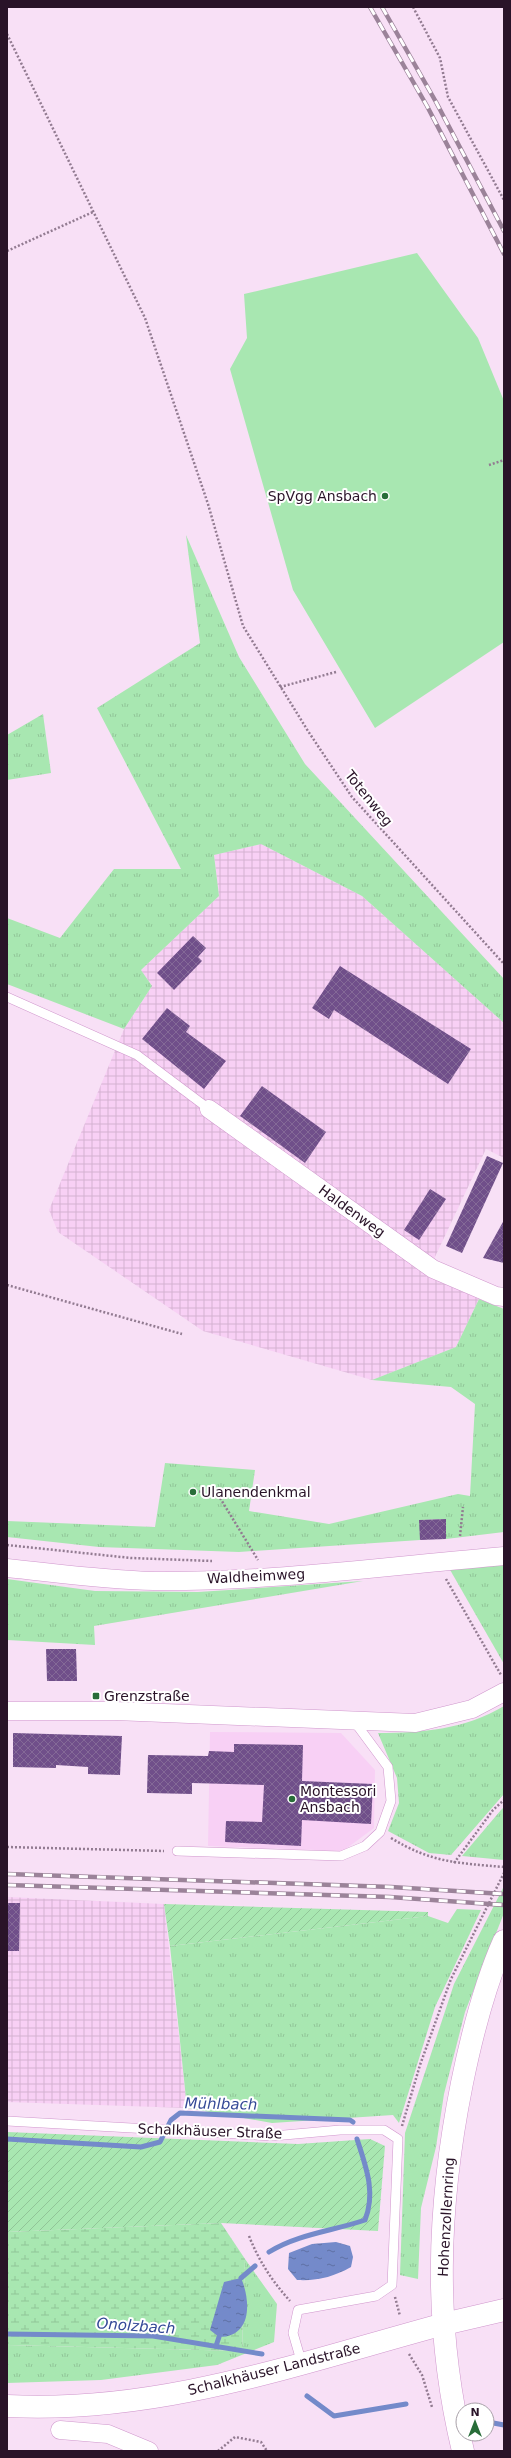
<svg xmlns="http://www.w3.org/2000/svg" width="511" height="2458" viewBox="0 0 511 2458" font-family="'DejaVu Sans',sans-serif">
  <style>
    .built { fill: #f8d0f5 }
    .industrial { fill: url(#industrial-grid) }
    .grass { fill: url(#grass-tufts) }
    .wetland { fill: url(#wetland-marsh) }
    .garden { fill: url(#garden-furrows) }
    .pitch { fill: #a8e7b1 }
    .water { fill: url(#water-ripples) }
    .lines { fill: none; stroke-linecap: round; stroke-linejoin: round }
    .stream { stroke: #748aca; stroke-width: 5 }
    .building { fill: url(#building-cross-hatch) }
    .service-casing { stroke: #d097cd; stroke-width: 10 }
    .minor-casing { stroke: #d097cd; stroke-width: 19 }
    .tertiary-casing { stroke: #d097cd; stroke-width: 23 }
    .secondary-casing { stroke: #d097cd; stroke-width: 23 }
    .path { stroke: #927b91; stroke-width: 2.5; stroke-dasharray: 2 2; stroke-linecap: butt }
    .service { stroke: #fff; stroke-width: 9 }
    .minor { stroke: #fff; stroke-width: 18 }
    .tertiary { stroke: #fff; stroke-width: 22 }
    .secondary { stroke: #fff; stroke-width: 22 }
    .rail-casing { stroke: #9b8399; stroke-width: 4.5 }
    .rail { stroke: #fff; stroke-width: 3; stroke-dasharray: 9; stroke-linecap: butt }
    .poi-dot { fill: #286d39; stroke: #fff; stroke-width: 1.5 }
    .labels { text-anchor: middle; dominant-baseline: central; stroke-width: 4; stroke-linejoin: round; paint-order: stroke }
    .poi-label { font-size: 14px; fill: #291328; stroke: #fff; text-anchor: start }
    .street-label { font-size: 14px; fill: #291328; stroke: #fff }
    .water-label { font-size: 15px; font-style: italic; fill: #334996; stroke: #fff }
  </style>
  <defs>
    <pattern id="industrial-grid" width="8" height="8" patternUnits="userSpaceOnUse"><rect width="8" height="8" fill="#f8d0f5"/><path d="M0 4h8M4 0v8" fill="none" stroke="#d5b2d2"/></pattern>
    <pattern id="grass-tufts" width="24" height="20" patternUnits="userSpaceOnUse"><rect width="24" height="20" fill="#a8e7b1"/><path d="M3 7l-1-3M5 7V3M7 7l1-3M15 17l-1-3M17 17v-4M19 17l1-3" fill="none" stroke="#91c598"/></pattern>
    <pattern id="wetland-marsh" width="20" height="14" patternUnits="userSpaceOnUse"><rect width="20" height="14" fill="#a8e7b1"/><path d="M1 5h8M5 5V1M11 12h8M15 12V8" fill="none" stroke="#91c598"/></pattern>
    <pattern id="garden-furrows" width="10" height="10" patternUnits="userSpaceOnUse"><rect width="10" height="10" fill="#a8e7b1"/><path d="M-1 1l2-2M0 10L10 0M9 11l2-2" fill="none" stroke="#91c598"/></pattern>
    <pattern id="water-ripples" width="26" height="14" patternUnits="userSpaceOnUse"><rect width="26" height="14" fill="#748aca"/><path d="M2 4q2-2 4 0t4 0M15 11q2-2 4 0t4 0" fill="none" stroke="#5f70a4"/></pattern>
    <pattern id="building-cross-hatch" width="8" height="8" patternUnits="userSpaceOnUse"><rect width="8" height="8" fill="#704f8a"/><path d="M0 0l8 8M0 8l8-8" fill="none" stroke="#846997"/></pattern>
  </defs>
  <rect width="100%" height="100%" fill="#f8e0f6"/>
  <polygon class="built" points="210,1732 341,1733 375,1770 374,1828 343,1851 208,1846"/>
  <g class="industrial">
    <polygon points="261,844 362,896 504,1023 504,1158 486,1149 426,1276 479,1299 456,1347 372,1380 203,1331 58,1232 49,1210 124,1029 152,986 141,970 219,896 214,855"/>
    <polygon points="7,1897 164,1904 187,2108 7,2102"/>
  </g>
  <g class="grass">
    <polygon points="186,535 239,657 305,764 504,979 504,1023 362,896 261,844 214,855 219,896 141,970 152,986 124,1029 7,984 7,918 60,938 114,869 181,869 97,708 200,643"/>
    <polygon points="43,714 51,773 7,780 7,735"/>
    <polygon points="479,1299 504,1309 504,1532 446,1539 446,1519 420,1520 420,1540 239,1552 99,1547 7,1537 7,1521 155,1527 165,1463 255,1470 249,1511 329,1524 458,1494 470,1496 475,1404 451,1387 372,1380 456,1347"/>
    <polygon points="504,1563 504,1664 449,1568"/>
    <polygon points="7,1579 95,1591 198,1592 363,1581 94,1626 95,1645 7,1640"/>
    <path d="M504,1706V1794L451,1855L429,1853L388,1831L399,1803L397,1778L378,1733C422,1733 466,1729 504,1706Z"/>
    <polygon points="504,1807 504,1860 462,1856 501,1810"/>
    <polygon points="504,1886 504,1913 465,2012 444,2094 436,2147 421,2208 418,2279 400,2275 405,2133 454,1984"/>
    <polygon points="457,1909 481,1910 435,2007 399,2123 393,2115 272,2123 187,2108 170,1946 428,1916 448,1923"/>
    <polygon points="245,2259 277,2304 274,2342 217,2365 101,2380 7,2383 7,2345 242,2351"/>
  </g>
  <polygon class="wetland" points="221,2223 245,2259 242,2351 7,2345 7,2232"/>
  <g class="garden">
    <polygon points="164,1904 428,1912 428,1916 170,1946"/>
    <polygon points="7,2132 298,2144 370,2139 385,2146 378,2231 221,2223 7,2232"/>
  </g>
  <polygon class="pitch" points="417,253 478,338 504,401 504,642 375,728 293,590 230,369 247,338 244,294"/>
  <g class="water">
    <path d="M336,2242L350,2246L353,2257L351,2267C333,2277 318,2281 297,2280L288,2269L289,2253L312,2244Z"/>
    <path d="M241,2278C251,2301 252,2337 219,2337L210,2330L224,2282Z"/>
  </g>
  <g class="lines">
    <g class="stream">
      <polyline points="7,2139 141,2147 160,2142 171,2120 180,2113 350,2120 353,2122"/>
      <path d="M269,2252C298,2234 333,2231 365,2220C376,2192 366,2167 357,2139"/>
      <polyline points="241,2278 255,2266"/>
      <polyline points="7,2334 153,2336 262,2354"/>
      <polyline points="216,2346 219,2337"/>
      <polyline points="307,2396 334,2416 406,2404"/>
      <polyline points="488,2422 504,2425"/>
    </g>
  </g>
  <g class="building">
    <polygon points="193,936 206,948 198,957 202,961 174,990 157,973"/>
    <polygon points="340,966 471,1049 448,1084 334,1010 329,1019 312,1008"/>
    <polygon points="167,1008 190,1026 186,1032 226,1061 204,1089 142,1039"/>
    <polygon points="262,1086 326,1132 305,1163 240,1116"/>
    <polygon points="487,1156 503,1163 462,1253 446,1246"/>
    <polygon points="430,1189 446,1199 419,1240 404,1230"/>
    <polygon points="504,1220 504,1263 483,1258"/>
    <polygon points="446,1519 446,1539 420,1540 419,1520"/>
    <polygon points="46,1649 76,1649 77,1681 47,1681"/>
    <polygon points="13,1733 122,1736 120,1775 88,1774 88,1767 56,1765 56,1768 13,1767"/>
    <polygon points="234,1744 303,1745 302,1781 373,1784 371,1824 302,1820 301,1846 225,1842 226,1821 262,1822 264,1785 192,1783 192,1794 147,1793 148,1755 208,1756 209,1751 234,1752"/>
    <polygon points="7,1903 20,1903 19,1951 7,1951"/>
  </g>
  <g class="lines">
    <g class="service-casing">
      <g id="service">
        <polyline points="7,997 137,1055 209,1109"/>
        <polyline points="177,1851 341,1856 365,1846 380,1832 391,1801 388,1767 354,1721"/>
        <polyline points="7,2121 273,2136 340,2130 384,2130 398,2139 392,2285 376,2296 298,2310 293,2333 302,2364"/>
      </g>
    </g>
    <g class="minor-casing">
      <g id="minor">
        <polyline points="209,1109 433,1269 496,1296 504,1297"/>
        <path d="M7,1568C56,1573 105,1580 154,1581C271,1582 388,1566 504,1556"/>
        <polyline points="7,1711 115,1711 415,1723 472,1709 504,1692"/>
        <polyline points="60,2430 108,2434 149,2451"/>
      </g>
    </g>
    <g class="tertiary-casing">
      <polyline id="tertiary" points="444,2324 504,2310"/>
    </g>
    <g class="secondary-casing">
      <g id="secondary">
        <path d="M7,2406C158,2414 300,2363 444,2324"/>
        <path d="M463,2451C433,2327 437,2207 462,2083C472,2034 484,1986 504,1941"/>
      </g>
    </g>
    <g class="path">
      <polyline points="413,7 440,58 448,97 504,200"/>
      <polyline points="7,34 145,318 208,504 243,626 308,731 352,797 504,964"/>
      <polyline points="7,251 93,212"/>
      <polyline points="489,465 504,460"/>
      <polyline points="280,687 336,672"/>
      <polyline points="7,1285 182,1334"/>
      <polyline points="191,1491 217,1493 258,1560"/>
      <polyline points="460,1536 463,1507"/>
      <polyline points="7,1545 131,1558 212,1561"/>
      <polyline points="446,1579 501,1675"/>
      <path d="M391,1838C432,1863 458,1863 504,1867"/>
      <polyline points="7,1847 164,1851"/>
      <polyline points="454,1863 493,1810 504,1800"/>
      <polyline points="402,2126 420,2065 451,1979 504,1873"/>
      <path d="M249,2236C259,2261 272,2281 290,2301"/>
      <polyline points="395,2297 400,2316"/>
      <polyline points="409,2354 422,2375 432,2407"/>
      <polyline points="218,2451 235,2437 261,2442 267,2451"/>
    </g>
    <use href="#service" class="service"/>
    <use href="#minor" class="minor"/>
    <use href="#tertiary" class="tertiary"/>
    <use href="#secondary" class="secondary"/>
    <g class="rail-casing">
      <g id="rail">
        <polyline points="370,7 427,106 504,254"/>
        <polyline points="382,7 436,102 504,231"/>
        <polyline points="7,1874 391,1887 504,1894"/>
        <polyline points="7,1885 390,1897 504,1905"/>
      </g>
    </g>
    <use href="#rail" class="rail"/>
  </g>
  <g class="poi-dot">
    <circle cx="385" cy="496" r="4"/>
    <circle cx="193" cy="1492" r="4"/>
    <rect x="92" y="1692" width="8" height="8" rx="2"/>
    <circle cx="292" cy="1799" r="4"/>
  </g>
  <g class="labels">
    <g class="poi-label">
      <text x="377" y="496" text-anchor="end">SpVgg Ansbach</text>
      <text x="201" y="1492">Ulanendenkmal</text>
      <text x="104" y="1696">Grenzstraße</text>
      <text x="300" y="1791">Montessori<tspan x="300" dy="16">Ansbach</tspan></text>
    </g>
    <g class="street-label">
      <text transform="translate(369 798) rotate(51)">Totenweg</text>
      <text transform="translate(352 1211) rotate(36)">Haldenweg</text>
      <text transform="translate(256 1576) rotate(-3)">Waldheimweg</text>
      <text transform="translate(210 2131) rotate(2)">Schalkhäuser Straße</text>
      <text transform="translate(446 2217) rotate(-87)">Hohenzollernring</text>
      <text transform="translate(274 2369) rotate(-14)">Schalkhäuser Landstraße</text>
    </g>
    <g class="water-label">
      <text transform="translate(221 2104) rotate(1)">Mühlbach</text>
      <text transform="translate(136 2326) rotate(4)">Onolzbach</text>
    </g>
  </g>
  <rect width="511" height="2458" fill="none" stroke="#291328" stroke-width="16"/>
  <g transform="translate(475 2422)"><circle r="19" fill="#ffffff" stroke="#a9a1a9"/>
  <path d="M0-3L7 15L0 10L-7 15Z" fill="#286d39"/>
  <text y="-6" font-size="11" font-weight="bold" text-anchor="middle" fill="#291328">N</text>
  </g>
</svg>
